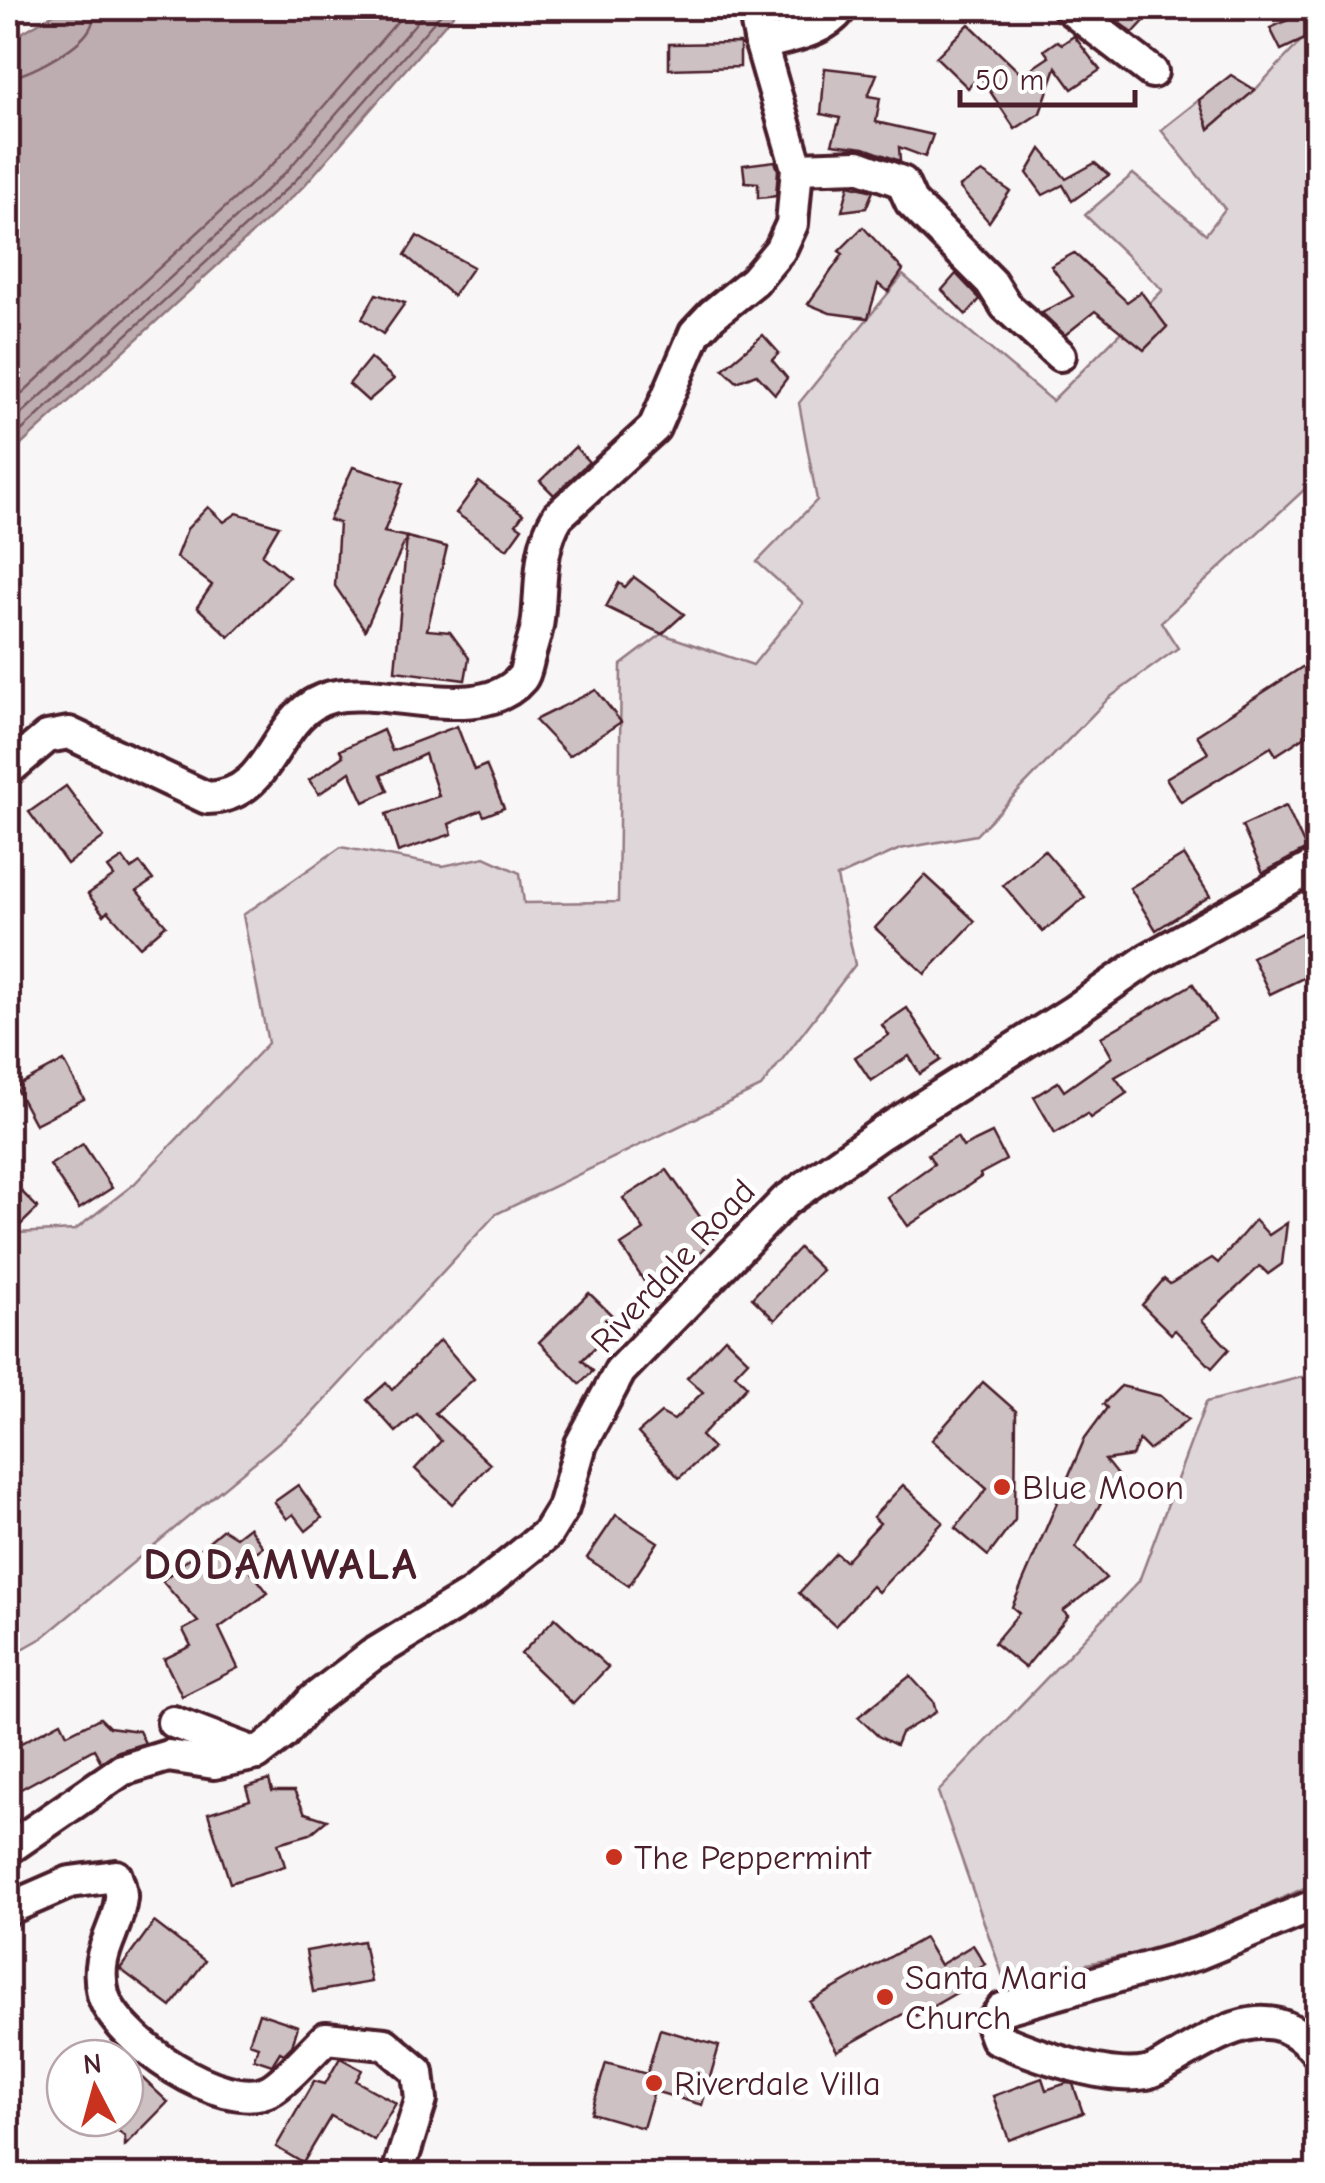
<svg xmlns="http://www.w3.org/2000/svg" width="1325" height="2183" viewBox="0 0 1325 2183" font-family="'Comic Neue',sans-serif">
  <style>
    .green { fill: #ded6d9; stroke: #947a82; stroke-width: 2.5 }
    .water { fill: #bdadb0; stroke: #8f747b; stroke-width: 2.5 }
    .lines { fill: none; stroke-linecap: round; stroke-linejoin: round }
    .shore { stroke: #785860; stroke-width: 2.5 }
    .building { fill: #cdc1c4; stroke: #4a1f2b; stroke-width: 2.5 }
    .minor-casing { stroke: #4a1f2b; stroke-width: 38 }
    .minor { stroke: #fff; stroke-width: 30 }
    .poi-dot { fill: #c8321e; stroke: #fff; stroke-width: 4 }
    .labels { text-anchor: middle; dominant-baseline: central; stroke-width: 10; stroke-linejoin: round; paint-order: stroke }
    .street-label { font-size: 35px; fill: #4a1f2b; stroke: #fff }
    .poi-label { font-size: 35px; fill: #4a1f2b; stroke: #fff; text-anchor: start }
    .district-label { font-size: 45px; font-weight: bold; letter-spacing: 2.5px; fill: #4a1f2b; stroke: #fff }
  </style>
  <rect width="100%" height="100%" fill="#f8f6f7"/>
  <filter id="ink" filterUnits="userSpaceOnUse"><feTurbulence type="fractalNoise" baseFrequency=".01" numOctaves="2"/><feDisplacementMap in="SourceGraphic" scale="20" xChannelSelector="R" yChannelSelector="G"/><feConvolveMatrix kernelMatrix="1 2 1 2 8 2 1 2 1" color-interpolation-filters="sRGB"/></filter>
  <g filter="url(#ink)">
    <g class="green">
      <polygon points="1317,24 1317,478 1161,622 1178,648 1109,698 976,835 900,849 837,877 855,965 761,1087 496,1214 308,1418 42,1638 8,1657 8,1266 17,1233 75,1230 134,1184 268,1043 243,915 341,847 443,866 485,857 520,873 524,903 618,902 621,665 662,634 753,665 803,603 757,562 817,500 799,403 903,275 1052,401 1163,290 1085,215 1133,174 1206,234 1225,209 1161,130 1199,100 1210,128 1255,90"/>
      <polygon points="1302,1377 1318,1393 1317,1882 1191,1941 1005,1982 938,1792 1139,1581 1206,1402"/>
    </g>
    <polygon class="water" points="64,8 459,8 303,187 8,457 8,41"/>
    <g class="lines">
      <g class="shore">
        <path d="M8,77C28,76 78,48 89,30C94,23 94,16 95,8"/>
        <polyline points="8,406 276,161 409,8"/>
        <polyline points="8,426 286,172 429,8"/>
        <polyline points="8,443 295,181 446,8"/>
      </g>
    </g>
    <g class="building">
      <polygon points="1099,8 1156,8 1133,33"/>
      <polygon points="1314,8 1318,8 1318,33 1281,50 1270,28"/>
      <polygon points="969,24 1022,75 1049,57 1044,50 1057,41 1062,44 1074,36 1100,70 1072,89 1056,67 1040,113 1015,129 980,76 968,88 936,57"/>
      <polygon points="740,43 740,67 669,69 669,44"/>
      <polygon points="825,68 877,74 868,96 880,98 876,122 933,135 925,157 899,147 900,161 864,148 832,144 840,118 821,114"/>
      <polygon points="1231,75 1255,90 1209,129 1199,100"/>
      <polygon points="1041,149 1066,179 1095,163 1109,175 1072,201 1063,185 1043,195 1027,173"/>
      <polygon points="775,161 778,170 776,196 758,198 758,183 745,182 743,165"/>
      <polygon points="982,172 1010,191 989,222 959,187"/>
      <polygon points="849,185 873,191 866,208 842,211"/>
      <polygon points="863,227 903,270 888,292 878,284 868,318 830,313 808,304 843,254 839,251"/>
      <polygon points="417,236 473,267 453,296 405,255"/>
      <polygon points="1074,253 1127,302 1141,292 1167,327 1144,350 1095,311 1065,335 1042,313 1073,296 1051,266"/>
      <polygon points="956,274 980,299 966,315 942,290"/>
      <polygon points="376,294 405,303 383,334 362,319"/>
      <polygon points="763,335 779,353 772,360 787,378 775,394 756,374 737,382 723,369"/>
      <polygon points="370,358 394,379 368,401 349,384"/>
      <polygon points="575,447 589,462 554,495 540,481"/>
      <polygon points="353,467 403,483 384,532 407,537 365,630 335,586 339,523 329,520"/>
      <polygon points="479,482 523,514 516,524 522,528 507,549 456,513"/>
      <polygon points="208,507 224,522 237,513 279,526 262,555 289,577 229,637 197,607 212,585 176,557 187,529"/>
      <polygon points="407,537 447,547 427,630 450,632 469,658 465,680 395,671"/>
      <polygon points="634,577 684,614 662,634 606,607 619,583 625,587"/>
      <polygon points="1310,662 1318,674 1318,728 1276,755 1271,747 1181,802 1166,778 1208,753 1197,735"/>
      <polygon points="596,690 621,722 569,756 535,720"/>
      <polygon points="457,726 474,770 486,765 504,808 484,816 481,810 449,824 452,834 398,852 386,814 439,796 425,754 381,775 388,791 364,802 350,772 319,794 309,780 343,756 340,750 383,730 392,751"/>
      <polygon points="66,786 104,837 67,864 29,812"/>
      <polygon points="1286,806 1306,849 1263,873 1242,826"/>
      <polygon points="1044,850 1085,897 1043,932 1003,885"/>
      <polygon points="1184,855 1210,896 1156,930 1130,888"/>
      <polygon points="123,858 131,869 140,863 153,880 137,891 166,925 140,947 108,911 104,915 88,894 114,876 108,868"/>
      <polygon points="925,875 975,921 925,974 875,928"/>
      <polygon points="1318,925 1318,971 1270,994 1252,957"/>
      <polygon points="1193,984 1215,1020 1115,1077 1127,1093 1090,1118 1087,1114 1055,1133 1034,1097 1058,1082 1064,1091 1112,1057 1101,1037"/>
      <polygon points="907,1008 941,1060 920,1074 909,1056 871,1081 855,1057 889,1035 882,1025"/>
      <polygon points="64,1061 84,1099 35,1124 15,1087"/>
      <polygon points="992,1133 1006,1160 980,1174 981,1177 908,1226 887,1197 934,1164 928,1154 957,1137 963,1147"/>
      <polygon points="83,1144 112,1188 79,1209 50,1165"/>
      <polygon points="667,1170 714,1237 657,1302 621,1245 644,1230 623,1198"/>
      <polygon points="21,1191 38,1208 8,1237 8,1203"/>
      <polygon points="1255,1220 1269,1235 1287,1223 1282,1264 1268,1274 1260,1266 1202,1320 1229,1349 1212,1368 1175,1330 1171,1334 1142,1305 1164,1279 1170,1284 1212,1258 1218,1263"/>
      <polygon points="799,1248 822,1270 775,1320 752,1298"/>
      <polygon points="589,1293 620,1323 582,1360 593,1371 580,1384 539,1342"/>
      <polygon points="725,1338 748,1360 735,1374 747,1386 701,1436 713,1448 679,1478 638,1433 661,1413 674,1420 703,1392 687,1378"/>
      <polygon points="440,1340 474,1379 435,1413 490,1464 452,1504 415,1469 441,1441 417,1414 396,1432 367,1400 386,1383 392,1390"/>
      <polygon points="983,1382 1016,1411 1015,1520 988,1556 955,1528 987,1489 932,1440"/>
      <polygon points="1121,1386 1161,1396 1188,1420 1149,1450 1139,1440 1132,1456 1105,1460 1121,1480 1113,1491 1108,1490 1076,1547 1106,1578 1063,1611 1068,1616 1025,1668 994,1643 1019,1613 1012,1607 1085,1438 1107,1408 1103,1404"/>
      <polygon points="298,1485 322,1518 306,1531 293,1514 287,1519 274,1502"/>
      <polygon points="903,1485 943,1522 878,1592 872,1586 835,1626 799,1593 836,1553 845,1561 880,1523 873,1517"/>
      <polygon points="616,1515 658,1542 629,1586 587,1558"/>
      <polygon points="249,1527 263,1547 252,1555 251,1571 268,1593 219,1628 238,1668 182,1696 164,1659 191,1646 183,1630 198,1622 162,1581 223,1529 236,1537"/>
      <polygon points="555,1618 608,1667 573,1704 521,1654"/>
      <polygon points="910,1676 933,1701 936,1712 901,1733 896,1745 878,1736 858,1717"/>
      <polygon points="100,1718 109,1727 139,1731 145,1743 116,1752 101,1762 94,1749 8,1796 8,1750 61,1722 67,1734"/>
      <polygon points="269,1780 272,1791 294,1791 305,1813 327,1820 310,1834 278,1843 285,1866 230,1883 208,1813 250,1800 246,1787"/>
      <polygon points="154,1922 205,1961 171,2007 120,1969"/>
      <polygon points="924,1938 940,1965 973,1945 985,1964 951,1985 956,1993 916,2016 912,2009 837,2051 810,2002"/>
      <polygon points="363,1941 371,1982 313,1992 306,1951"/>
      <polygon points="259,2013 298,2026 292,2046 284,2054 280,2052 272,2065 254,2059 258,2046 249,2043"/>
      <polygon points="660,2029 719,2046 702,2105 654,2091 643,2128 591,2113 606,2063 647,2074"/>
      <polygon points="340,2058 362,2070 356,2081 396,2103 374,2140 331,2116 303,2163 276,2147 314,2081 325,2084"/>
      <polygon points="125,2062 168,2102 125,2146 125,2137 105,2118 125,2118"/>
      <polygon points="1042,2078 1046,2090 1067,2083 1073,2084 1083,2113 1009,2140 993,2096"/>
    </g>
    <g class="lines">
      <g class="minor-casing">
        <g id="minor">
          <polyline points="1069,8 1152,72"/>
          <path d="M761,44C788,37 824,32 841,8"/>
          <polyline points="797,168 858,166 902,182 911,202 991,282 1006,306 1060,355"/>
          <path d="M8,770L47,737L69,733L207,798C277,796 271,712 331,697C385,684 481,727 522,678C526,673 527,663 529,656C532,644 537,632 538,619C542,583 538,548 558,516L654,428L695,333L712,315L754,281L780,250L792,224L797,168L761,44L754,8"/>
          <polyline points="173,1722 257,1754"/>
          <polyline points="8,1849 122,1770 168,1756 214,1763 257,1754 283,1734 313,1700 372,1655 474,1593 547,1534 563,1508 581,1444 620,1371 785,1201 880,1134 1072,1012 1148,959 1318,864"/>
          <path d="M1318,1904L1197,1954L1002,2009L991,2024L996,2038C1033,2054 1107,2081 1146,2073C1155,2072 1166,2063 1174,2059C1223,2031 1272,1997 1318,2053"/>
          <path d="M8,1909L70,1882L116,1876C118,1883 122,1891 121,1898C117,1935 93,1951 103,1994C115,2039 224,2114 270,2090C284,2083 313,2050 326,2038L385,2044L418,2072L421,2100L397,2176"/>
        </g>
      </g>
      <use href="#minor" class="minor"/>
    </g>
  </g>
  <g class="poi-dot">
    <circle cx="1002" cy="1487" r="10"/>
    <circle cx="614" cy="1857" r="10"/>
    <circle cx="885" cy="1997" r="10"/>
    <circle cx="654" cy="2083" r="10"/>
  </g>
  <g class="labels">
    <g class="street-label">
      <text transform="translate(673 1266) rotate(-47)">Riverdale Road</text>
    </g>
    <g class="poi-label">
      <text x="1022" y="1487">Blue Moon</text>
      <text x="634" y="1857">The Peppermint</text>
      <text x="905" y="1977">Santa Maria<tspan x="905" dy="40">Church</tspan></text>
      <text x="674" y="2083">Riverdale Villa</text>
    </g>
    <g class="district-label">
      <text x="281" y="1564">DODAMWALA</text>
    </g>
  </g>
  <rect width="1325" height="2183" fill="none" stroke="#fff" stroke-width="40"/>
  <rect x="20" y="20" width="1285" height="2143" fill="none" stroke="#4a1f2b" stroke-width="4" filter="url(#ink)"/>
  <g transform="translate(95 2088) rotate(354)"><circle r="48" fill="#ffffff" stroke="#b7a5aa" stroke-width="2.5"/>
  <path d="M0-8L18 38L0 25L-18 38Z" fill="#c8321e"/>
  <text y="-15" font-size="28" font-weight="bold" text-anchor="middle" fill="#4a1f2b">N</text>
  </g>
  <path d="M960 90v15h175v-15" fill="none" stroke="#4a1f2b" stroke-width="5"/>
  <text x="975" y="90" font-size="30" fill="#4a1f2b" stroke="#ffffff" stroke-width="8" paint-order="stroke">50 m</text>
</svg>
